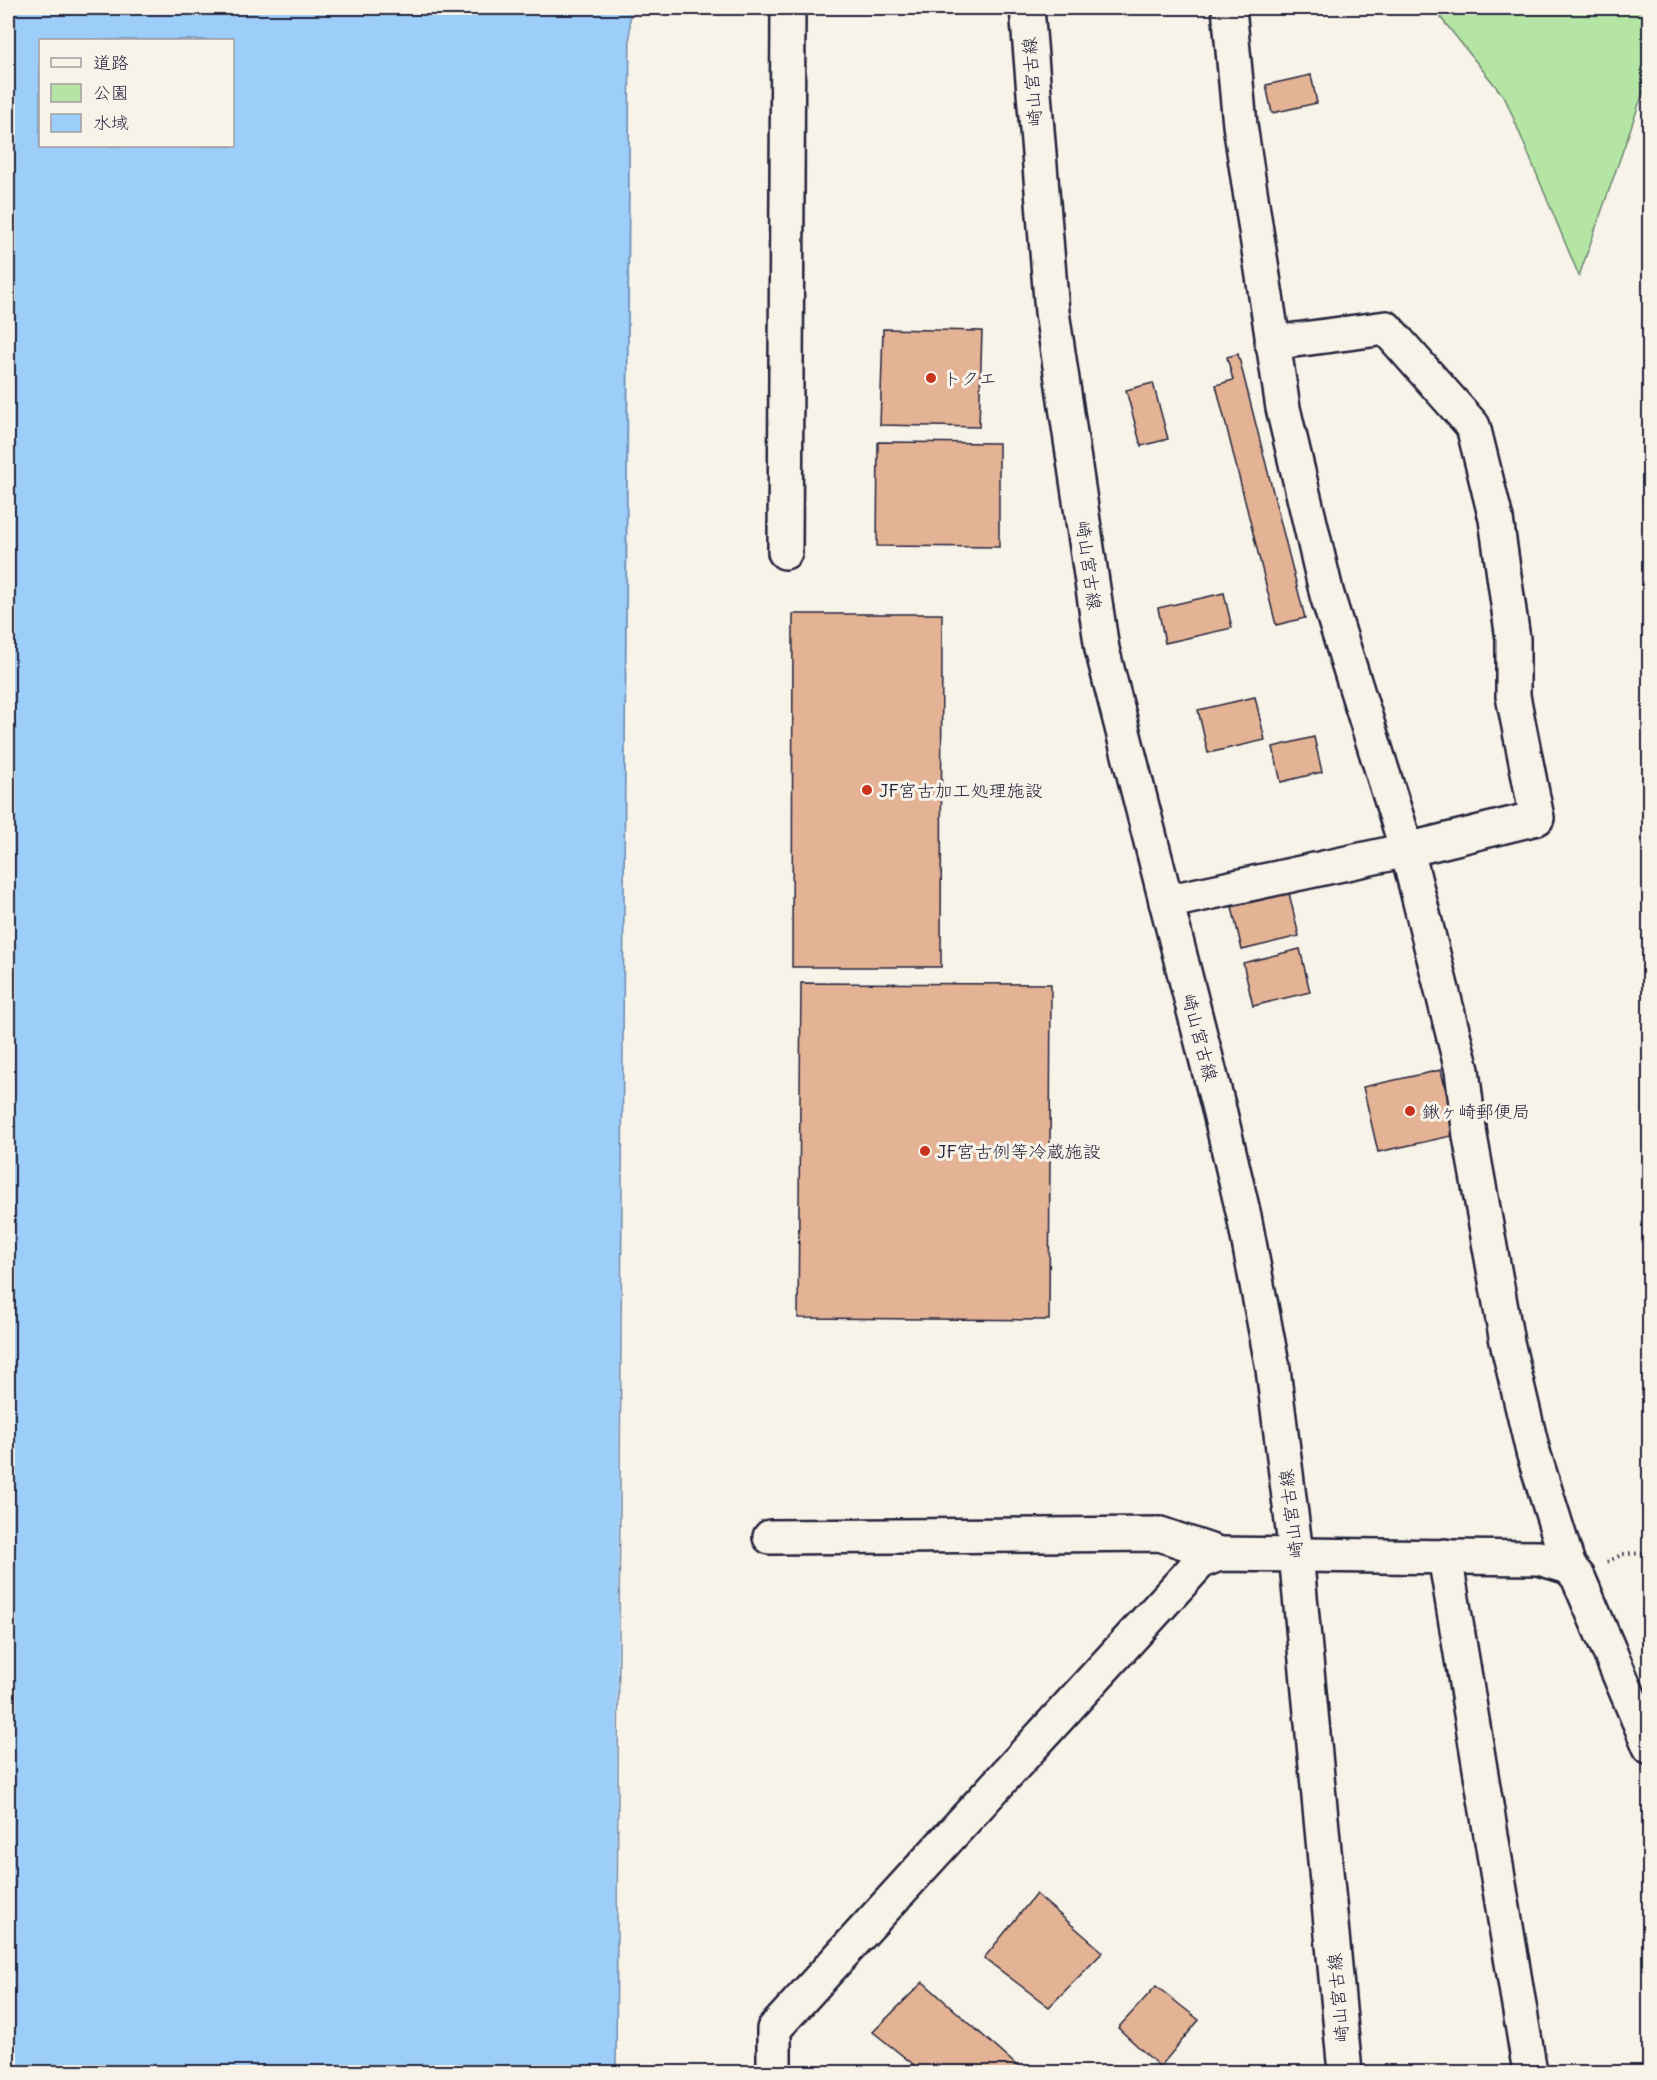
<svg xmlns="http://www.w3.org/2000/svg" width="1657" height="2080" viewBox="0 0 1657 2080" font-family="Delius,'Klee One',sans-serif">
  <style>
    .green { fill: #b5e5a5; stroke: #6c8470; stroke-width: 1.5 }
    .water { fill: #9dcdf9; stroke: #6c89ad; stroke-width: 1.5; fill-rule: evenodd }
    .building { fill: #e4b295; stroke: #22223b; stroke-width: 1.5 }
    .lines { fill: none; stroke-linecap: round; stroke-linejoin: round }
    .minor-casing { stroke: #22223b; stroke-width: 38 }
    .major-casing { stroke: #22223b; stroke-width: 38 }
    .path { stroke: #22223b; stroke-width: 4; stroke-dasharray: 1.5 4.5; stroke-linecap: butt }
    .minor { stroke: #f7f3e8; stroke-width: 33 }
    .major { stroke: #f7f3e8; stroke-width: 33 }
    .poi-dot { fill: #c8321e; stroke: #f7f3e8; stroke-width: 2 }
    .labels { text-anchor: middle; dominant-baseline: central; stroke-width: 6; stroke-linejoin: round; paint-order: stroke }
    .street-label { font-size: 18px; fill: #22223b; stroke: #f7f3e8 }
    .poi-label { font-size: 18px; fill: #22223b; stroke: #f7f3e8; text-anchor: start }
  </style>
  <rect width="100%" height="100%" fill="#f7f3e8"/>
  <filter id="ink" filterUnits="userSpaceOnUse"><feTurbulence type="fractalNoise" baseFrequency=".0167" numOctaves="2"/><feDisplacementMap in="SourceGraphic" scale="12" xChannelSelector="R" yChannelSelector="G"/><feConvolveMatrix kernelMatrix="1 2 1 2 8 2 1 2 1" color-interpolation-filters="sRGB"/></filter>
  <g filter="url(#ink)">
    <polygon class="green" points="1433,8 1649,8 1649,88 1644,90 1579,276 1505,98"/>
    <path class="water" d="M8,8H630C630,696 616,1384 616,2072H8ZM40,40H232V146H40Z"/>
    <g class="building">
      <polygon points="1311,75 1317,103 1272,113 1266,85"/>
      <polygon points="883,329 982,331 979,427 880,425"/>
      <polygon points="1238,354 1305,618 1276,625 1216,385 1233,380 1227,357"/>
      <polygon points="1153,383 1168,439 1141,446 1126,390"/>
      <polygon points="878,442 999,443 999,547 877,546"/>
      <polygon points="1224,593 1232,628 1165,643 1158,608"/>
      <polygon points="793,614 942,614 941,967 792,967"/>
      <polygon points="1255,697 1265,740 1208,753 1198,710"/>
      <polygon points="1314,737 1322,772 1281,782 1273,747"/>
      <polygon points="1289,893 1299,936 1242,950 1232,907"/>
      <polygon points="1300,949 1310,992 1253,1006 1243,963"/>
      <polygon points="801,983 1051,984 1049,1320 798,1318"/>
      <polygon points="1441,1070 1456,1135 1378,1152 1363,1087"/>
      <polygon points="1036,1894 1103,1952 1049,2007 984,1958"/>
      <polygon points="923,1982 1024,2072 923,2072 873,2032"/>
      <polygon points="1156,1986 1199,2020 1160,2067 1118,2028"/>
    </g>
    <g class="lines">
      <g class="minor-casing">
        <g id="minor">
          <polyline points="1229,8 1240,125 1283,408 1327,595 1407,850 1462,1070 1470,1136 1507,1342 1533,1452 1569,1567"/>
          <polyline points="785,552 788,8"/>
          <polyline points="1166,902 1407,850 1537,818 1513,696 1513,639 1496,519 1473,426 1386,328 1272,343"/>
          <polyline points="770,1537 1160,1534 1219,1554"/>
          <polyline points="1445,1556 1530,2072"/>
          <polyline points="774,2072 774,2029 1201,1561 1219,1554 1539,1558 1569,1567 1578,1577 1650,1747"/>
        </g>
      </g>
      <g class="major-casing">
        <polyline id="major" points="1027,8 1052,312 1102,649 1220,1113 1244,1216 1273,1369 1296,1554 1345,2072"/>
      </g>
      <polyline class="path" points="1607,1562 1623,1554 1650,1553"/>
      <use href="#minor" class="minor"/>
      <use href="#major" class="major"/>
    </g>
  </g>
  <g class="poi-dot">
    <circle cx="931" cy="378" r="6"/>
    <circle cx="867" cy="790" r="6"/>
    <circle cx="1410" cy="1111" r="6"/>
    <circle cx="925" cy="1151" r="6"/>
  </g>
  <g class="labels">
    <g class="street-label">
      <text transform="translate(1032 82) rotate(-94)">崎山宮古線</text>
      <text transform="translate(1089 565) rotate(82)">崎山宮古線</text>
      <text transform="translate(1200 1037) rotate(75)">崎山宮古線</text>
      <text transform="translate(1291 1514) rotate(-97)">崎山宮古線</text>
      <text transform="translate(1338 1998) rotate(-95)">崎山宮古線</text>
    </g>
    <g class="poi-label">
      <text x="943" y="378">トクエ</text>
      <text x="879" y="790">JF宮古加工処理施設</text>
      <text x="1422" y="1111">鍬ヶ崎郵便局</text>
      <text x="937" y="1151">JF宮古例等冷蔵施設</text>
    </g>
  </g>
  <rect width="1657" height="2080" fill="none" stroke="#f7f3e8" stroke-width="30"/>
  <rect x="15" y="15" width="1627" height="2050" fill="none" stroke="#22223b" stroke-width="2" filter="url(#ink)"/>
  <rect x="39" y="39" width="195" height="108" fill="#f7f3e8" stroke="#a29fa3" stroke-width="1.5"/>
  <rect x="51" y="58" width="30" height="9" fill="#f7f3e8" stroke="#a29fa3" stroke-width="1.5"/>
  <text x="93" y="69" font-size="18" fill="#22223b">道路</text>
  <rect x="51" y="84" width="30" height="18" fill="#b5e5a5" stroke="#a29fa3" stroke-width="1.5"/>
  <text x="93" y="99" font-size="18" fill="#22223b">公園</text>
  <rect x="51" y="114" width="30" height="18" fill="#9dcdf9" stroke="#a29fa3" stroke-width="1.5"/>
  <text x="93" y="129" font-size="18" fill="#22223b">水域</text>
</svg>
